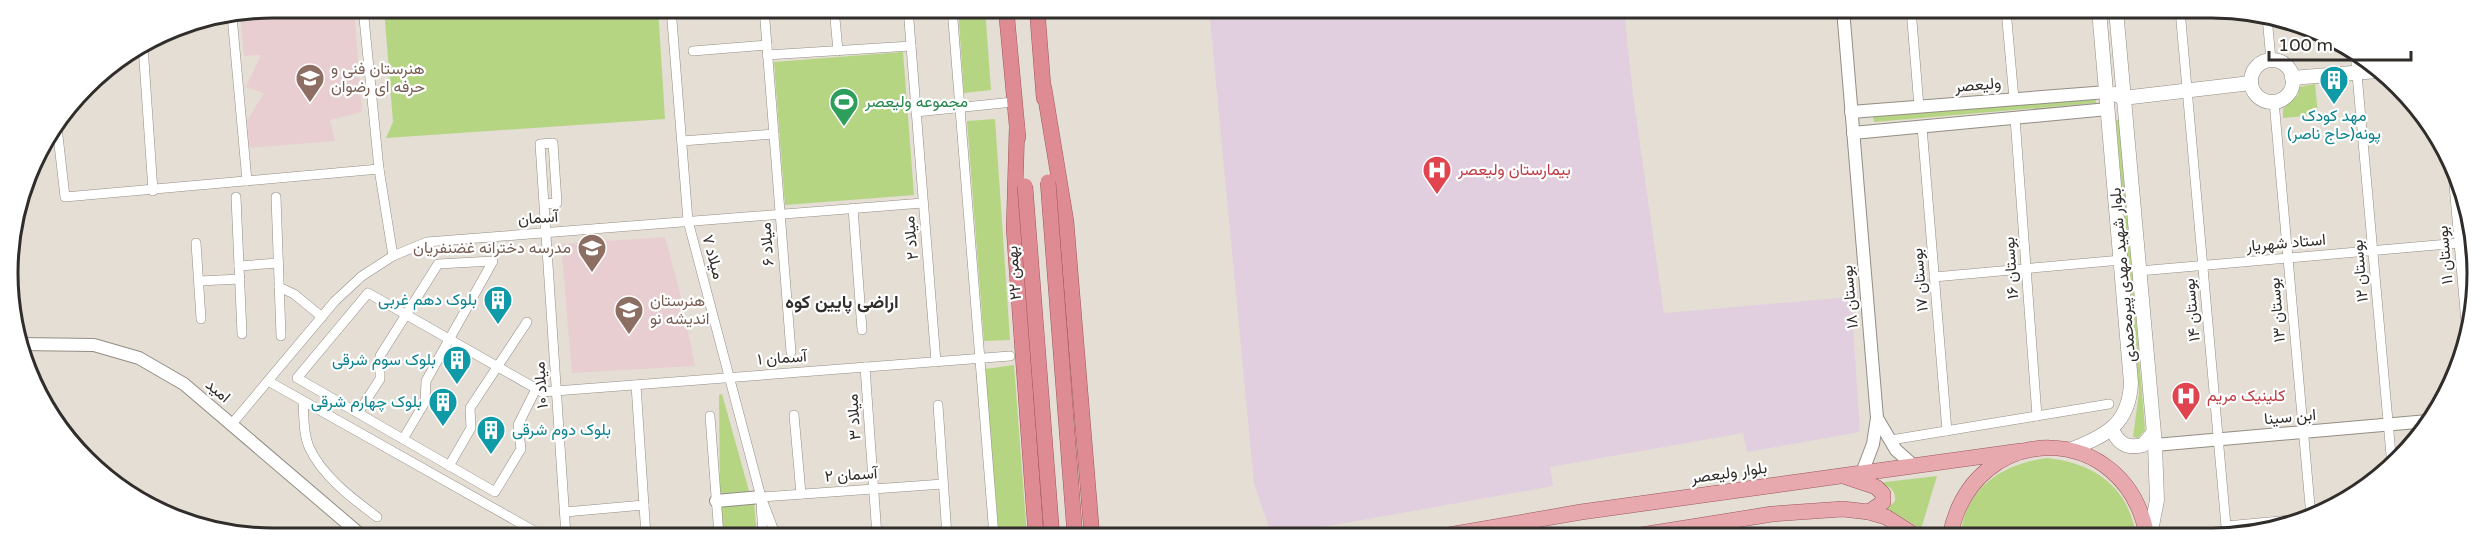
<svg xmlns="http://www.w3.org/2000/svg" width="2485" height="546" viewBox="0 0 2485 546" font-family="'Varela Round',Vazirmatn,sans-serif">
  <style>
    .education { fill: #e8ced1 }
    .medical { fill: #e1cfdf }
    .green { fill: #b5d582 }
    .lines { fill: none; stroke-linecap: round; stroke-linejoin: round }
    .minor-casing { stroke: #938d84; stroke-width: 10 }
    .tertiary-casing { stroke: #938d84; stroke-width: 14 }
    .secondary-casing { stroke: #938d84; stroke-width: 15 }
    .primary-casing { stroke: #9d575d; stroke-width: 16 }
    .trunk-casing { stroke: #9d575d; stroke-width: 16 }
    .minor { stroke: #fff; stroke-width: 9 }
    .tertiary { stroke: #fff; stroke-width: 12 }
    .secondary { stroke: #fff; stroke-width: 14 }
    .primary { stroke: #e7a8ae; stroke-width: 15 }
    .trunk { stroke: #df8b93; stroke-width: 15 }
    .trunk-bridge-casing { stroke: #9d575d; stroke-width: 16; stroke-linecap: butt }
    .trunk-bridge { stroke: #df8b93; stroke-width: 15 }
    .labels { text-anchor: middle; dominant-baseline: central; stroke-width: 4.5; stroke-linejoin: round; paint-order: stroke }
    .education-label { font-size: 16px; fill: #785e54; stroke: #fff; text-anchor: start }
    .street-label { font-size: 16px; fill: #302d2a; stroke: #fff }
    .leisure-label { font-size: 16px; fill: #27864d; stroke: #fff; text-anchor: start }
    .culture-label { font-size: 16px; fill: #0d838f; stroke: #fff; text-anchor: end }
    .health-label { font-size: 16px; fill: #be3a42; stroke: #fff; text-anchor: start }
    .neighbourhood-label { font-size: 18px; font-weight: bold; fill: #302d2a; stroke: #fff }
    .rim { fill: none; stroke: #302d2a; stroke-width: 3 }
  </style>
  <rect width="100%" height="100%" fill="#e4ded4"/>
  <g class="education">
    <polygon points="273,8 354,8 362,112 330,120 335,141 249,148 247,121 264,93 246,87 261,55 244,56 240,14"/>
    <polygon points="665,237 682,301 695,366 572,373 561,244"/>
  </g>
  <polygon class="medical" points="1209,9 1624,9 1633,95 1664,313 1851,297 1860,432 1747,452 1743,433 1550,467 1553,486 1272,536 1254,484"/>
  <g class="green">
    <polygon points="384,8 658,8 665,119 386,138 393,122"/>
    <polygon points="958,8 985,8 991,90 964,93"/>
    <polygon points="903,52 914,195 785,205 774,62"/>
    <polygon points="2315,84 2318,115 2283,118 2283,109 2298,95 2299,87"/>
    <polygon points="2095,97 2096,103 1874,122 1873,117"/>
    <polygon points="995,119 1010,340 984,341 967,121"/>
    <polygon points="2116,120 2120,120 2145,430 2138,438 2133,437 2139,393"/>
    <polygon points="1014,365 1027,536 999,536 985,369"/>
    <polygon points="722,394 749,491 748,493 720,494 719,395"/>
    <path d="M2047,458C2094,463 2129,487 2136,536H1960C1966,487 2002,464 2047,458Z"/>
    <path d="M1937,476L1921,529L1887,509L1895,501C1896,488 1888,486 1877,483Z"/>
    <polygon points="754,503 757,536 723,536 721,505"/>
  </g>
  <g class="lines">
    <g class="minor-casing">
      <g id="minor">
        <polyline points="363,8 379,169 393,256"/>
        <polyline points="671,8 688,221 761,497 776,536"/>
        <polyline points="764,8 791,352"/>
        <polyline points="834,8 838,51"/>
        <polyline points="908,8 936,362"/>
        <polyline points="952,8 994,536"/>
        <polyline points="1911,9 1919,107"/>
        <polyline points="2006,10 2014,99"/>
        <polyline points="2180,10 2226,526 2302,519"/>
        <polyline points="232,16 247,181"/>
        <polyline points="2267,17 2271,60"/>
        <polyline points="143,46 153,191"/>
        <polyline points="693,51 767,45"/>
        <polyline points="2355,52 2392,466"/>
        <polyline points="767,55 911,46"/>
        <polyline points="2274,101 2311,517"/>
        <polyline points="916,112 1013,102"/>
        <polyline points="2015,118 2037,416"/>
        <polyline points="57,127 65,197 379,169"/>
        <polyline points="1922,127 1947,431"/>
        <polyline points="682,141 774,134"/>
        <polyline points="2453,173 2467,334"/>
        <polyline points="236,197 242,334"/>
        <polyline points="276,197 281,336"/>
        <polyline points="544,204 557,203 553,143 540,144 566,536"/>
        <polyline points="853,208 862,330"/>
        <polyline points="196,243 201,319"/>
        <polyline points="239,266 278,263"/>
        <polyline points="2139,271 2471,242"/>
        <polyline points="1934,277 2121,260"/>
        <polyline points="199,281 240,279"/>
        <polyline points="279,287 294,294 322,317"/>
        <polyline points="865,367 877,536"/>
        <polyline points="268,381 543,536"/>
        <polyline points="636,385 646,536"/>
        <polyline points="536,389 518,425 521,449 495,492 297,378 368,293 542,392 1010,356"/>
        <path d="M303,401C304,416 303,433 309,447C322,476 353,499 377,517"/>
        <polyline points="938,405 947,536"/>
        <polyline points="358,413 380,379 380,356 438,264 493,261 426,381 425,402 403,439"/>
        <polyline points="794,415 801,494"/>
        <polyline points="710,416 719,536"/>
        <polyline points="231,425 335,301 362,276 393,256 427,242 923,203"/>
        <polyline points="1891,440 2109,404"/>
        <polyline points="449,466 471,428 470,408 527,322"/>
        <polyline points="761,497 943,484"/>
        <polyline points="761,502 763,536"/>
        <polyline points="565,512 644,505"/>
      </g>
    </g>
    <g class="tertiary-casing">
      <g id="tertiary">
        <polyline points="1843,9 1877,418 1896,450 1914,466"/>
        <polyline points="1851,112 2107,92"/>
        <polyline points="1853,133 2108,109"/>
        <polyline points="20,344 94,345 139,358 184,384 362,536"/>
        <polyline points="2155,445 2428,421"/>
        <polyline points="1862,473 1873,444 1877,418"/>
        <polyline points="716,501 761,497"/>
      </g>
    </g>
    <g class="secondary-casing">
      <g id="secondary">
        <polyline points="2116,10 2155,445 2157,500 2150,536"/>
        <circle cx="2272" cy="81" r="21"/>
        <polyline points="2292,78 2377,71"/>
        <polyline points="2115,94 2123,98 2251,83"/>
        <path d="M2112,429C2118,444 2128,449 2143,445L2153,433"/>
        <path d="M2070,450C2106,435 2129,425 2131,383L2099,10"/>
      </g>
    </g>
    <g class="primary-casing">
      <g id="primary">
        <polyline points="1846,477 1876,487 1883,494 1883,502 1869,512"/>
        <polyline points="1443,536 1581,512 2021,451"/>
        <polyline points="1635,536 1772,514 1843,509 1869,512 1886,517 1916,536"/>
        <path d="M1950,536C1973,418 2126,419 2147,536"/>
      </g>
    </g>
    <g class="trunk-casing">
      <g id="trunk">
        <polyline points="1006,8 1018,137"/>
        <polyline points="1037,8 1044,98"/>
        <polyline points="1044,88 1066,221 1092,536"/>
        <polyline points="1017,127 1014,229 1036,536"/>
      </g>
    </g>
    <use href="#minor" class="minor"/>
    <use href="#tertiary" class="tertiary"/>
    <use href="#secondary" class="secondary"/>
    <use href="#primary" class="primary"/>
    <use href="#trunk" class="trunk"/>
    <g class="trunk-bridge-casing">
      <g id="trunk-bridge">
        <polyline points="1048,182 1075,536"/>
        <polyline points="1025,186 1052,536"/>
      </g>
    </g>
    <use href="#trunk-bridge" class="trunk-bridge"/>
  </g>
  <defs>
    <g id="school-pin" transform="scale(1.5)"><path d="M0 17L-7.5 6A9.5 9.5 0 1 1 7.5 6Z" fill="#8d6e63" stroke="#fff"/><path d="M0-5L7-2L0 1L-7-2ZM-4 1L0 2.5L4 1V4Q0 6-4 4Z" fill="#fff"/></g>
    <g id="building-pin" transform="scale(1.5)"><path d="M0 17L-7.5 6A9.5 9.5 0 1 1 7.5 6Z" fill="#0f9aa8" stroke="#fff"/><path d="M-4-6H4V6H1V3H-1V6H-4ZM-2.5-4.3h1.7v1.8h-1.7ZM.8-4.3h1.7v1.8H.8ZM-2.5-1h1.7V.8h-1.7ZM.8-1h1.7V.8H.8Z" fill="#fff"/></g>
    <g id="stadium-pin" transform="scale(1.5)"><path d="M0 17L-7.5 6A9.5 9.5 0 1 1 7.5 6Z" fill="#2e9e5b" stroke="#fff"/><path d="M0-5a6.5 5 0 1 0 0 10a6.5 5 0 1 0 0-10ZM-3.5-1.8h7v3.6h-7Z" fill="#fff"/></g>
    <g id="hospital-pin" transform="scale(1.5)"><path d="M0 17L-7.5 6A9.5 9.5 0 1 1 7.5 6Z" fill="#e0444e" stroke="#fff"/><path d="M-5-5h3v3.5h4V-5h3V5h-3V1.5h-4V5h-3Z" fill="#fff"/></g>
  </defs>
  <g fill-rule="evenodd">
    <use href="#school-pin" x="310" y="78"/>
    <use href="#building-pin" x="2334" y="80"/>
    <use href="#stadium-pin" x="844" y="102"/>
    <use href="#hospital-pin" x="1437" y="170"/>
    <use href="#school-pin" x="592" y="248"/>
    <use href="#building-pin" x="498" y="300"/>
    <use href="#school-pin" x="629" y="310"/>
    <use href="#building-pin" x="457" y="360"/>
    <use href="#hospital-pin" x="2186" y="396"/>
    <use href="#building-pin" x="443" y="402"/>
    <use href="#building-pin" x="491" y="430"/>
  </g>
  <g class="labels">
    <g class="education-label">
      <text x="331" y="69">هنرستان فنی و<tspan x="331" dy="18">حرفه ای رضوان</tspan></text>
      <text x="571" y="248" text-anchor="end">مدرسه دخترانه غضنفریان</text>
      <text x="650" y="301">هنرستان<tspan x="650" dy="18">اندیشه نو</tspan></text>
    </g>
    <g class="street-label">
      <text transform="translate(1978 85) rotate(-5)">ولیعصر</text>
      <text transform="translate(538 218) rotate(-4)">آسمان</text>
      <text transform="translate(911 238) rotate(-95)">میلاد ۲</text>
      <text transform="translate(2286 243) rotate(-5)">استاد شهریار</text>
      <text transform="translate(767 244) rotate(-94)">میلاد ۶</text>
      <text transform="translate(2445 255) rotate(-95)">بوستان ۱۱</text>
      <text transform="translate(713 257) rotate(75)">میلاد ۷</text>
      <text transform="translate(2011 268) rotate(-94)">بوستان ۱۶</text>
      <text transform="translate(2360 271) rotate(-95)">بوستان ۱۲</text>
      <text transform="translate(1014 273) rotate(-94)">۲۲ بهمن</text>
      <text transform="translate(2123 275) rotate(-95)">بلوار شهید مهدی پیرمحمدی</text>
      <text transform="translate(1920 280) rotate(-95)">بوستان ۱۷</text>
      <text transform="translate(1850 297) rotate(-95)">بوستان ۱۸</text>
      <text transform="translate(2192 310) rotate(-95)">بوستان ۱۴</text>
      <text transform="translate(2277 310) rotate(-95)">بوستان ۱۳</text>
      <text transform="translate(782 358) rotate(-4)">آسمان ۱</text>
      <text transform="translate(541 385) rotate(-94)">میلاد ۱۰</text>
      <text transform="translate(218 391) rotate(40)">امید</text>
      <text transform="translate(854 417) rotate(-94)">میلاد ۳</text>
      <text transform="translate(2290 417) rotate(-5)">ابن سینا</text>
      <text transform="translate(1729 473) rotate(-8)">بلوار ولیعصر</text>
      <text transform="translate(851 475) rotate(-4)">آسمان ۲</text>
    </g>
    <g class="leisure-label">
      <text x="865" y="102">مجموعه ولیعصر</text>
    </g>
    <g class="culture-label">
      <text x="2334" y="116" text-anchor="middle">مهد کودک<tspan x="2334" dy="18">پونه(حاج ناصر)</tspan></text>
      <text x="477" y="300">بلوک دهم غربی</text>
      <text x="436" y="360">بلوک سوم شرقی</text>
      <text x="422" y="402">بلوک چهارم شرقی</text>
      <text x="512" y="430" text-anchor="start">بلوک دوم شرقی</text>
    </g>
    <g class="health-label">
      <text x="1458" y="170">بیمارستان ولیعصر</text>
      <text x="2207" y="396">کلینیک مریم</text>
    </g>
    <g class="neighbourhood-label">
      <text x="842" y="302">اراضی پایین کوه</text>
    </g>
  </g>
  <path d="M0 0H2485V546H0ZM273 18H2212A255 255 0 0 1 2467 273V273A255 255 0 0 1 2212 528H273A255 255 0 0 1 18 273V273A255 255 0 0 1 273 18Z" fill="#fff" fill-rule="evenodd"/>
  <path class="rim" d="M273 18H2212A255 255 0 0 1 2467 273V273A255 255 0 0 1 2212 528H273A255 255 0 0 1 18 273V273A255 255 0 0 1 273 18Z"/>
  <path d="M2269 51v9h142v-9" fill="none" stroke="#302d2a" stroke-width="3"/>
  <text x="2278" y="51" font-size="18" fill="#302d2a" stroke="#ffffff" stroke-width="4.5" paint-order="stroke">100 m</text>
</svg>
